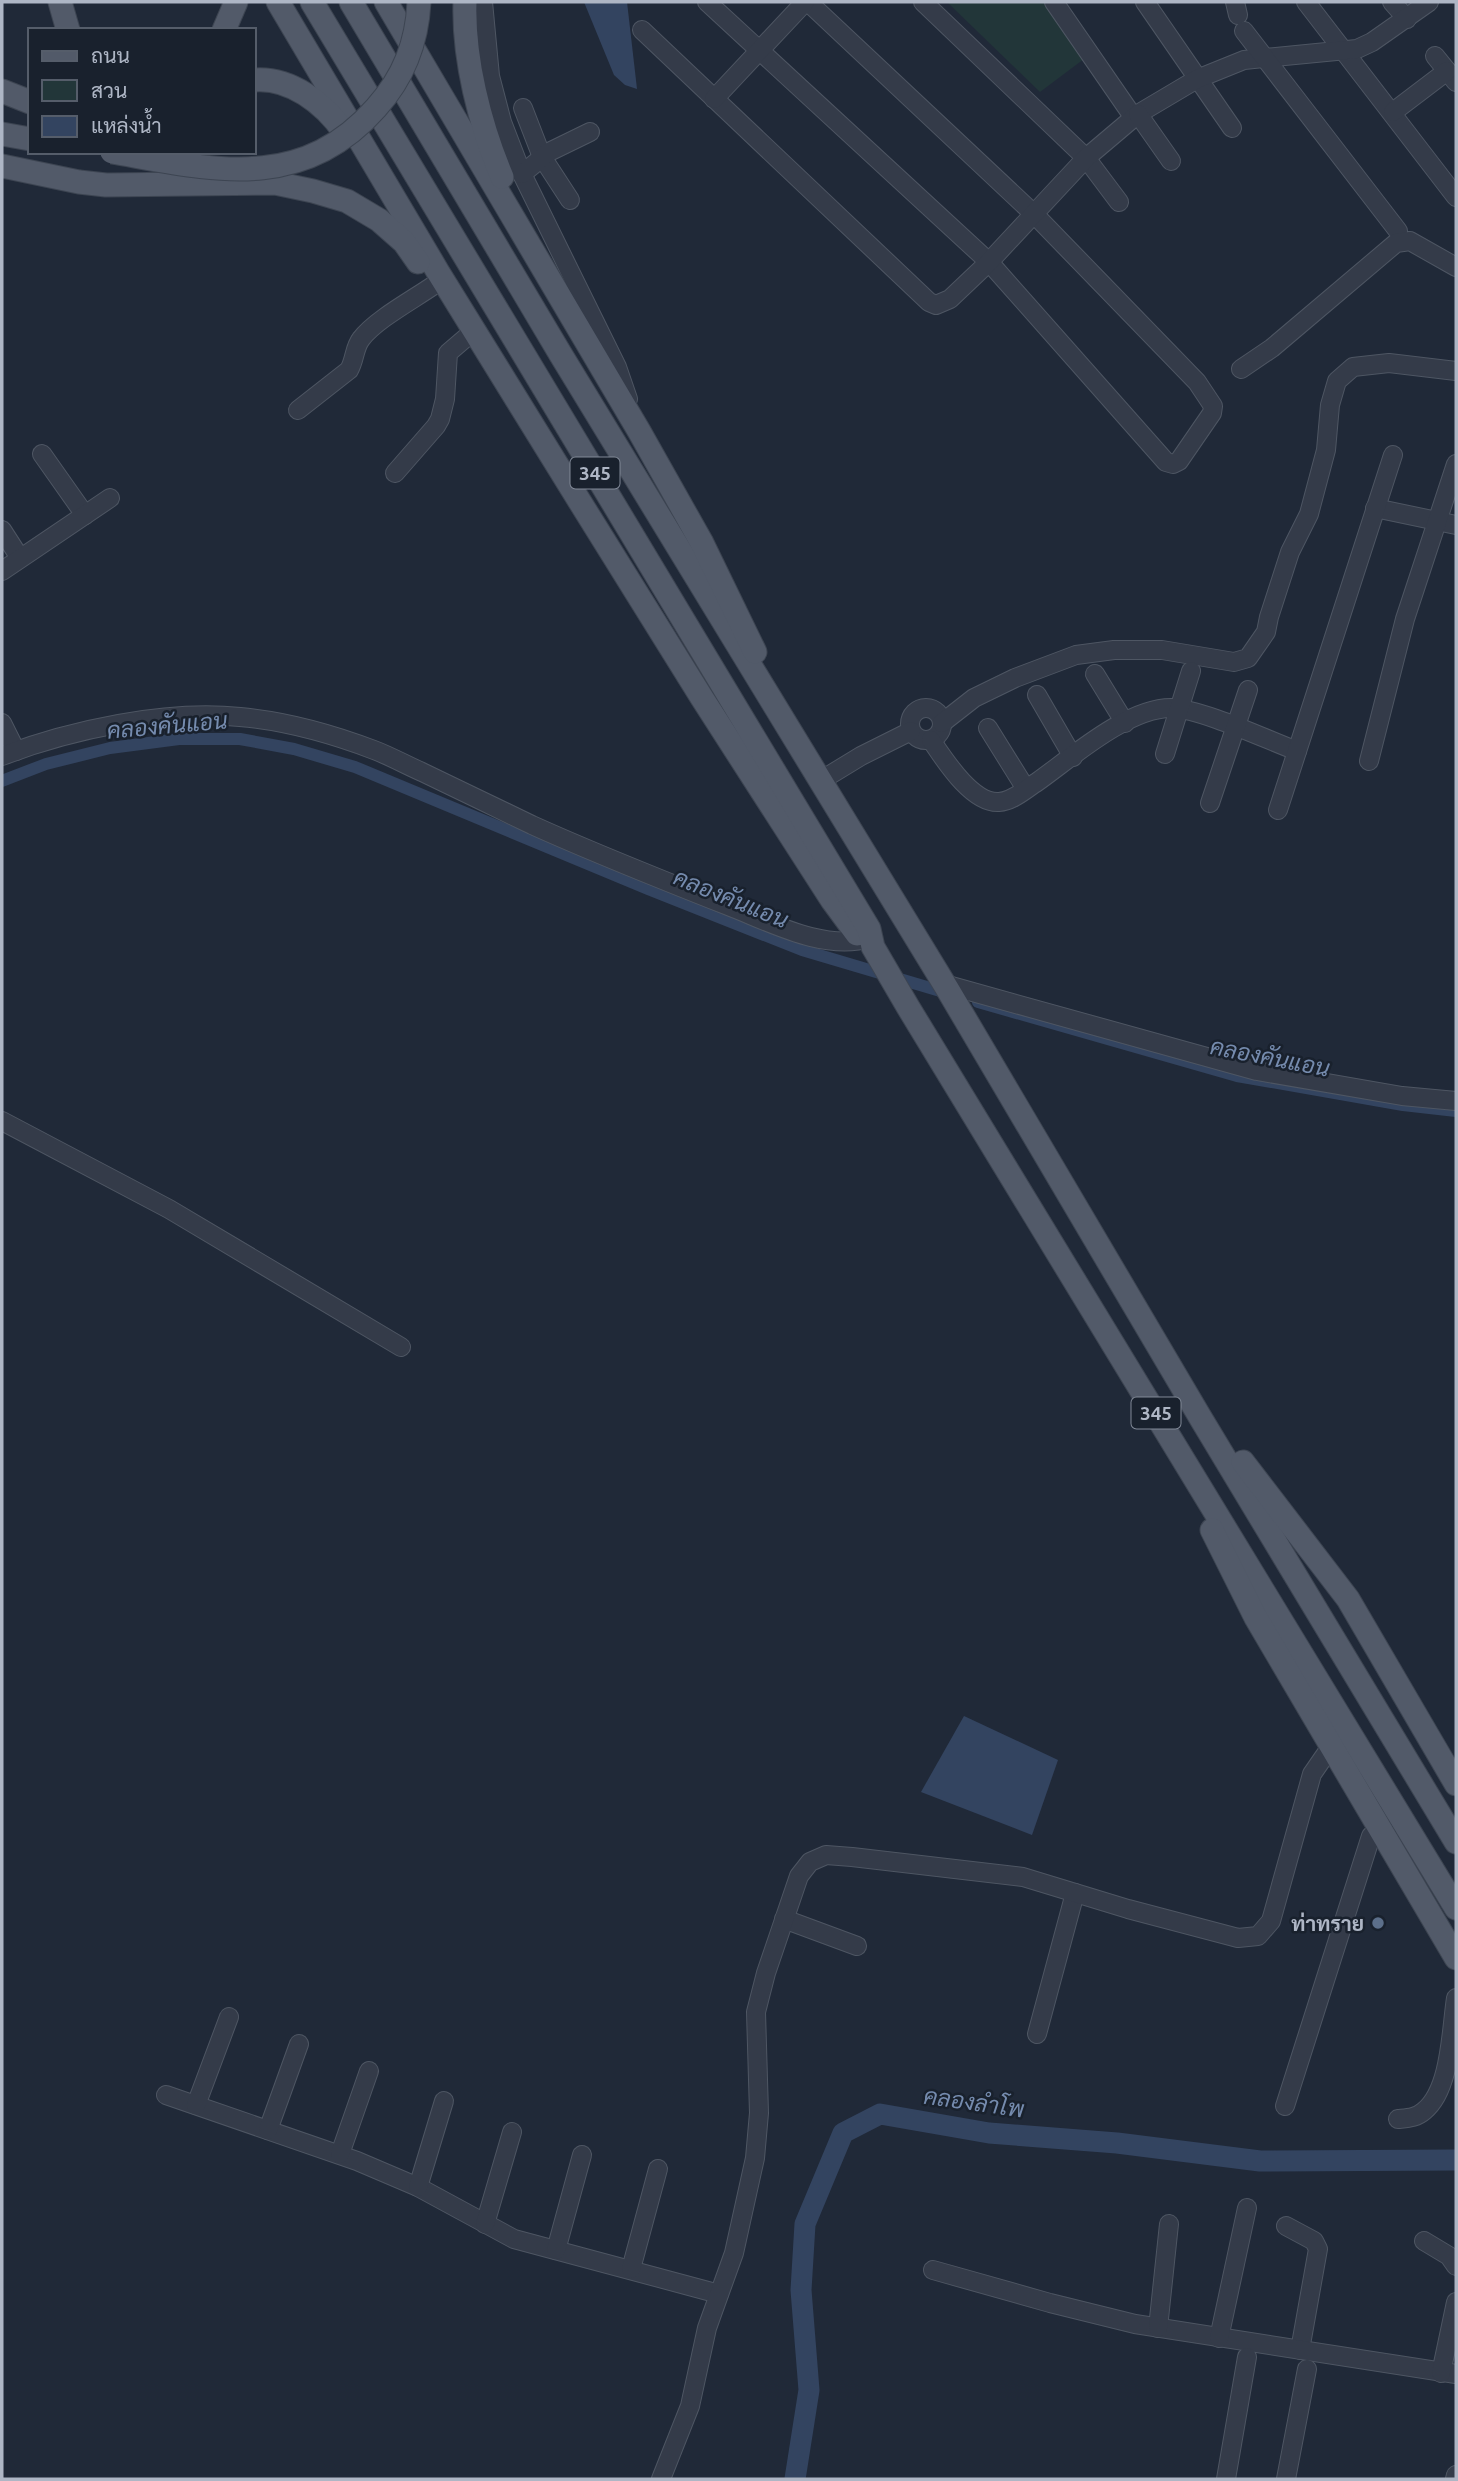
<svg xmlns="http://www.w3.org/2000/svg" width="1458" height="2481" viewBox="0 0 1458 2481" font-family="Ubuntu,Sarabun,sans-serif">
  <style>
    .green { fill: #223639 }
    .water { fill: #334460 }
    .lines { fill: none; stroke-linecap: round; stroke-linejoin: round }
    .canal { stroke: #334460; stroke-width: 12 }
    .river { stroke: #334460; stroke-width: 21 }
    .minor-casing { stroke: #4e5663; stroke-width: 20 }
    .major-casing { stroke: #3d4552; stroke-width: 25 }
    .minor { stroke: #343b49; stroke-width: 18 }
    .major { stroke: #525a69; stroke-width: 23 }
    .major-bridge-casing { stroke: #3d4552; stroke-width: 25; stroke-linecap: butt }
    .major-bridge { stroke: #525a69; stroke-width: 23 }
    .service-dot { fill: #5c6f8a; stroke: #19212d; stroke-width: 2.5 }
    .labels { text-anchor: middle; dominant-baseline: central; stroke-width: 5; stroke-linejoin: round; paint-order: stroke }
    .shield { fill: #19212d; stroke: #818997; stroke-width: 2 }
    .shield-label { font-size: 19px; font-weight: bold; fill: #aeb6c5 }
    .poi-label { font-size: 21px; font-weight: bold; fill: #aeb6c5; stroke: #19212d; text-anchor: end }
    .water-label { font-size: 23px; font-style: italic; fill: #758bae; stroke: #19212d }
  </style>
  <rect width="100%" height="100%" fill="#202938"/>
  <polygon class="green" points="947,2 1049,2 1088,56 1040,92"/>
  <g class="water">
    <polygon points="584,2 627,2 637,89 625,85 614,75"/>
    <polygon points="964,1716 1058,1760 1032,1835 921,1792"/>
  </g>
  <g class="lines">
    <g class="canal">
      <polyline points="2,781 46,764 110,748 179,739 240,739 294,749 355,767 648,889 802,950 947,993"/>
      <polyline points="978,1002 1237,1076 1403,1105 1456,1111"/>
    </g>
    <polyline class="river" points="795,2479 809,2390 801,2290 805,2224 843,2133 880,2114 989,2133 1117,2143 1260,2161 1456,2160"/>
    <g class="minor-casing">
      <g id="minor">
        <polyline points="483,2 490,76 502,122 522,174 617,367 628,399"/>
        <polyline points="707,2 989,262 1166,462 1173,464 1179,461 1212,413 1213,406 1197,382 1035,215 808,2"/>
        <polyline points="923,2 1086,158 1119,202"/>
        <polyline points="1054,2 1134,118"/>
        <polyline points="1145,2 1232,128"/>
        <polyline points="1235,2 1238,15"/>
        <polyline points="1306,2 1456,197"/>
        <polyline points="1392,2 1407,19"/>
        <polyline points="642,30 929,302 936,305 950,299 989,262 1086,158 1138,114 1197,79 1244,60 1357,49 1372,42 1429,2"/>
        <polyline points="1244,31 1398,231"/>
        <polyline points="1435,56 1456,82"/>
        <polyline points="714,99 805,2"/>
        <polyline points="523,108 542,157 570,200"/>
        <polyline points="1393,112 1447,71"/>
        <polyline points="1138,114 1171,161"/>
        <polyline points="522,174 549,152 590,132"/>
        <polyline points="1241,369 1272,348 1396,243 1410,241 1456,267"/>
        <path d="M298,410L349,370C355,360 354,348 361,339C375,320 414,299 434,285"/>
        <polyline points="42,454 85,515"/>
        <polyline points="395,473 436,426 440,419 445,399 448,353 469,335"/>
        <polyline points="1375,508 1456,525"/>
        <polyline points="2,530 20,558"/>
        <polyline points="2,571 110,498"/>
        <polyline points="1095,674 1125,723"/>
        <polyline points="1037,695 1073,757"/>
        <circle cx="926" cy="724" r="16"/>
        <polyline points="2,723 16,751"/>
        <polyline points="942,723 974,698 1015,678 1076,655 1114,650 1162,650 1234,662 1248,658 1266,632 1269,617 1290,552 1309,514 1326,450 1330,405 1337,381 1353,367 1389,363 1456,371"/>
        <polyline points="988,728 1026,789"/>
        <path d="M931,740C944,759 972,804 999,802C1013,801 1026,789 1037,782C1071,758 1127,708 1171,708C1202,709 1265,739 1297,751"/>
        <polyline points="1165,754 1191,671"/>
        <path d="M2,756C70,730 167,709 240,717C285,721 332,734 374,750C390,756 406,765 422,772C459,790 495,807 532,825C596,854 662,880 728,906C770,922 824,952 870,938"/>
        <polyline points="1369,761 1405,619 1456,464"/>
        <polyline points="820,781 861,756 911,731"/>
        <polyline points="1210,803 1248,690"/>
        <polyline points="1278,810 1393,455"/>
        <polyline points="944,984 1257,1071 1402,1096 1456,1101"/>
        <polyline points="2,1121 169,1209 401,1347"/>
        <polyline points="784,1919 857,1946"/>
        <polyline points="1037,2034 1075,1893"/>
        <polyline points="166,2095 357,2161 418,2187 514,2239 719,2294"/>
        <polyline points="196,2105 229,2017"/>
        <polyline points="1285,2106 1371,1836 1380,1829"/>
        <path d="M1398,2119C1408,2118 1416,2118 1424,2111C1451,2089 1451,2030 1456,1998"/>
        <polyline points="268,2130 299,2044"/>
        <polyline points="340,2154 369,2071"/>
        <polyline points="418,2187 444,2101"/>
        <polyline points="485,2224 512,2132"/>
        <polyline points="1286,2226 1314,2241 1318,2249 1300,2350"/>
        <polyline points="1424,2241 1449,2256 1456,2266"/>
        <polyline points="556,2250 582,2155"/>
        <polyline points="631,2269 658,2169"/>
        <polyline points="933,2270 1050,2303 1135,2324 1456,2374"/>
        <polyline points="1158,2328 1169,2224"/>
        <polyline points="1219,2338 1247,2208"/>
        <polyline points="1441,2373 1456,2302"/>
        <polyline points="661,2479 690,2406 707,2328 734,2253 755,2158 759,2113 756,2012 766,1973 799,1876 810,1862 826,1855 852,1857 1023,1877 1128,1909 1238,1938 1258,1936 1271,1921 1312,1774 1332,1745"/>
        <polyline points="1226,2479 1247,2357"/>
        <polyline points="1286,2479 1307,2369"/>
        <polyline points="1455,2479 1456,2475"/>
      </g>
    </g>
    <g class="major-casing">
      <g id="major">
        <polyline points="60,2 68,30"/>
        <polyline points="278,2 438,272 580,502 702,698 832,900 857,934"/>
        <polyline points="312,2 869,929 873,947 908,1007 1456,1908"/>
        <polyline points="351,2 561,355 948,990 1200,1417 1456,1842"/>
        <polyline points="386,2 639,431 702,543 755,652"/>
        <path d="M465,2C463,58 480,125 502,177"/>
        <polyline points="224,30 236,2"/>
        <path d="M254,80C290,77 324,103 344,132"/>
        <polyline points="2,91 30,102"/>
        <polyline points="2,134 30,139"/>
        <polyline points="2,166 79,182 106,185 275,183 313,191 347,201 379,220 404,242 418,262"/>
        <polyline points="1243,1462 1348,1599 1456,1784"/>
        <polyline points="1212,1530 1256,1618 1456,1958"/>
      </g>
    </g>
    <use href="#minor" class="minor"/>
    <use href="#major" class="major"/>
    <g class="major-bridge-casing">
      <path id="major-bridge" d="M112,152C210,169 300,194 376,108C404,77 417,43 419,2"/>
    </g>
    <use href="#major-bridge" class="major-bridge"/>
  </g>
  <circle class="service-dot" cx="1378" cy="1923" r="7"/>
  <g class="labels">
    <g class="shield">
      <rect x="570.5" y="457.5" width="49" height="31" rx="5"/>
      <rect x="1131.5" y="1397.5" width="49" height="31" rx="5"/>
    </g>
    <g class="shield-label">
      <text x="595" y="473">345</text>
      <text x="1156" y="1413">345</text>
    </g>
    <g class="poi-label">
      <text x="1364" y="1923">ท่าทราย</text>
    </g>
    <g class="water-label">
      <text transform="translate(167 725) rotate(-5)">คลองคันแอน</text>
      <text transform="translate(731 898) rotate(22)">คลองคันแอน</text>
      <text transform="translate(1270 1057) rotate(11)">คลองคันแอน</text>
      <text transform="translate(974 2102) rotate(8)">คลองลำโพ</text>
    </g>
  </g>
  <rect width="1458" height="2481" fill="none" stroke="#aeb6c5" stroke-width="7"/>
  <rect x="28" y="28" width="228" height="126" fill="#19212d" stroke="#555d6a" stroke-width="2"/>
  <rect x="42" y="51" width="35" height="10" fill="#525a69" stroke="#555d6a" stroke-width="2"/>
  <text x="91" y="63" font-size="21" fill="#aeb6c5">ถนน</text>
  <rect x="42" y="80" width="35" height="21" fill="#223639" stroke="#555d6a" stroke-width="2"/>
  <text x="91" y="98" font-size="21" fill="#aeb6c5">สวน</text>
  <rect x="42" y="116" width="35" height="21" fill="#334460" stroke="#555d6a" stroke-width="2"/>
  <text x="91" y="133" font-size="21" fill="#aeb6c5">แหล่งน้ำ</text>
</svg>
